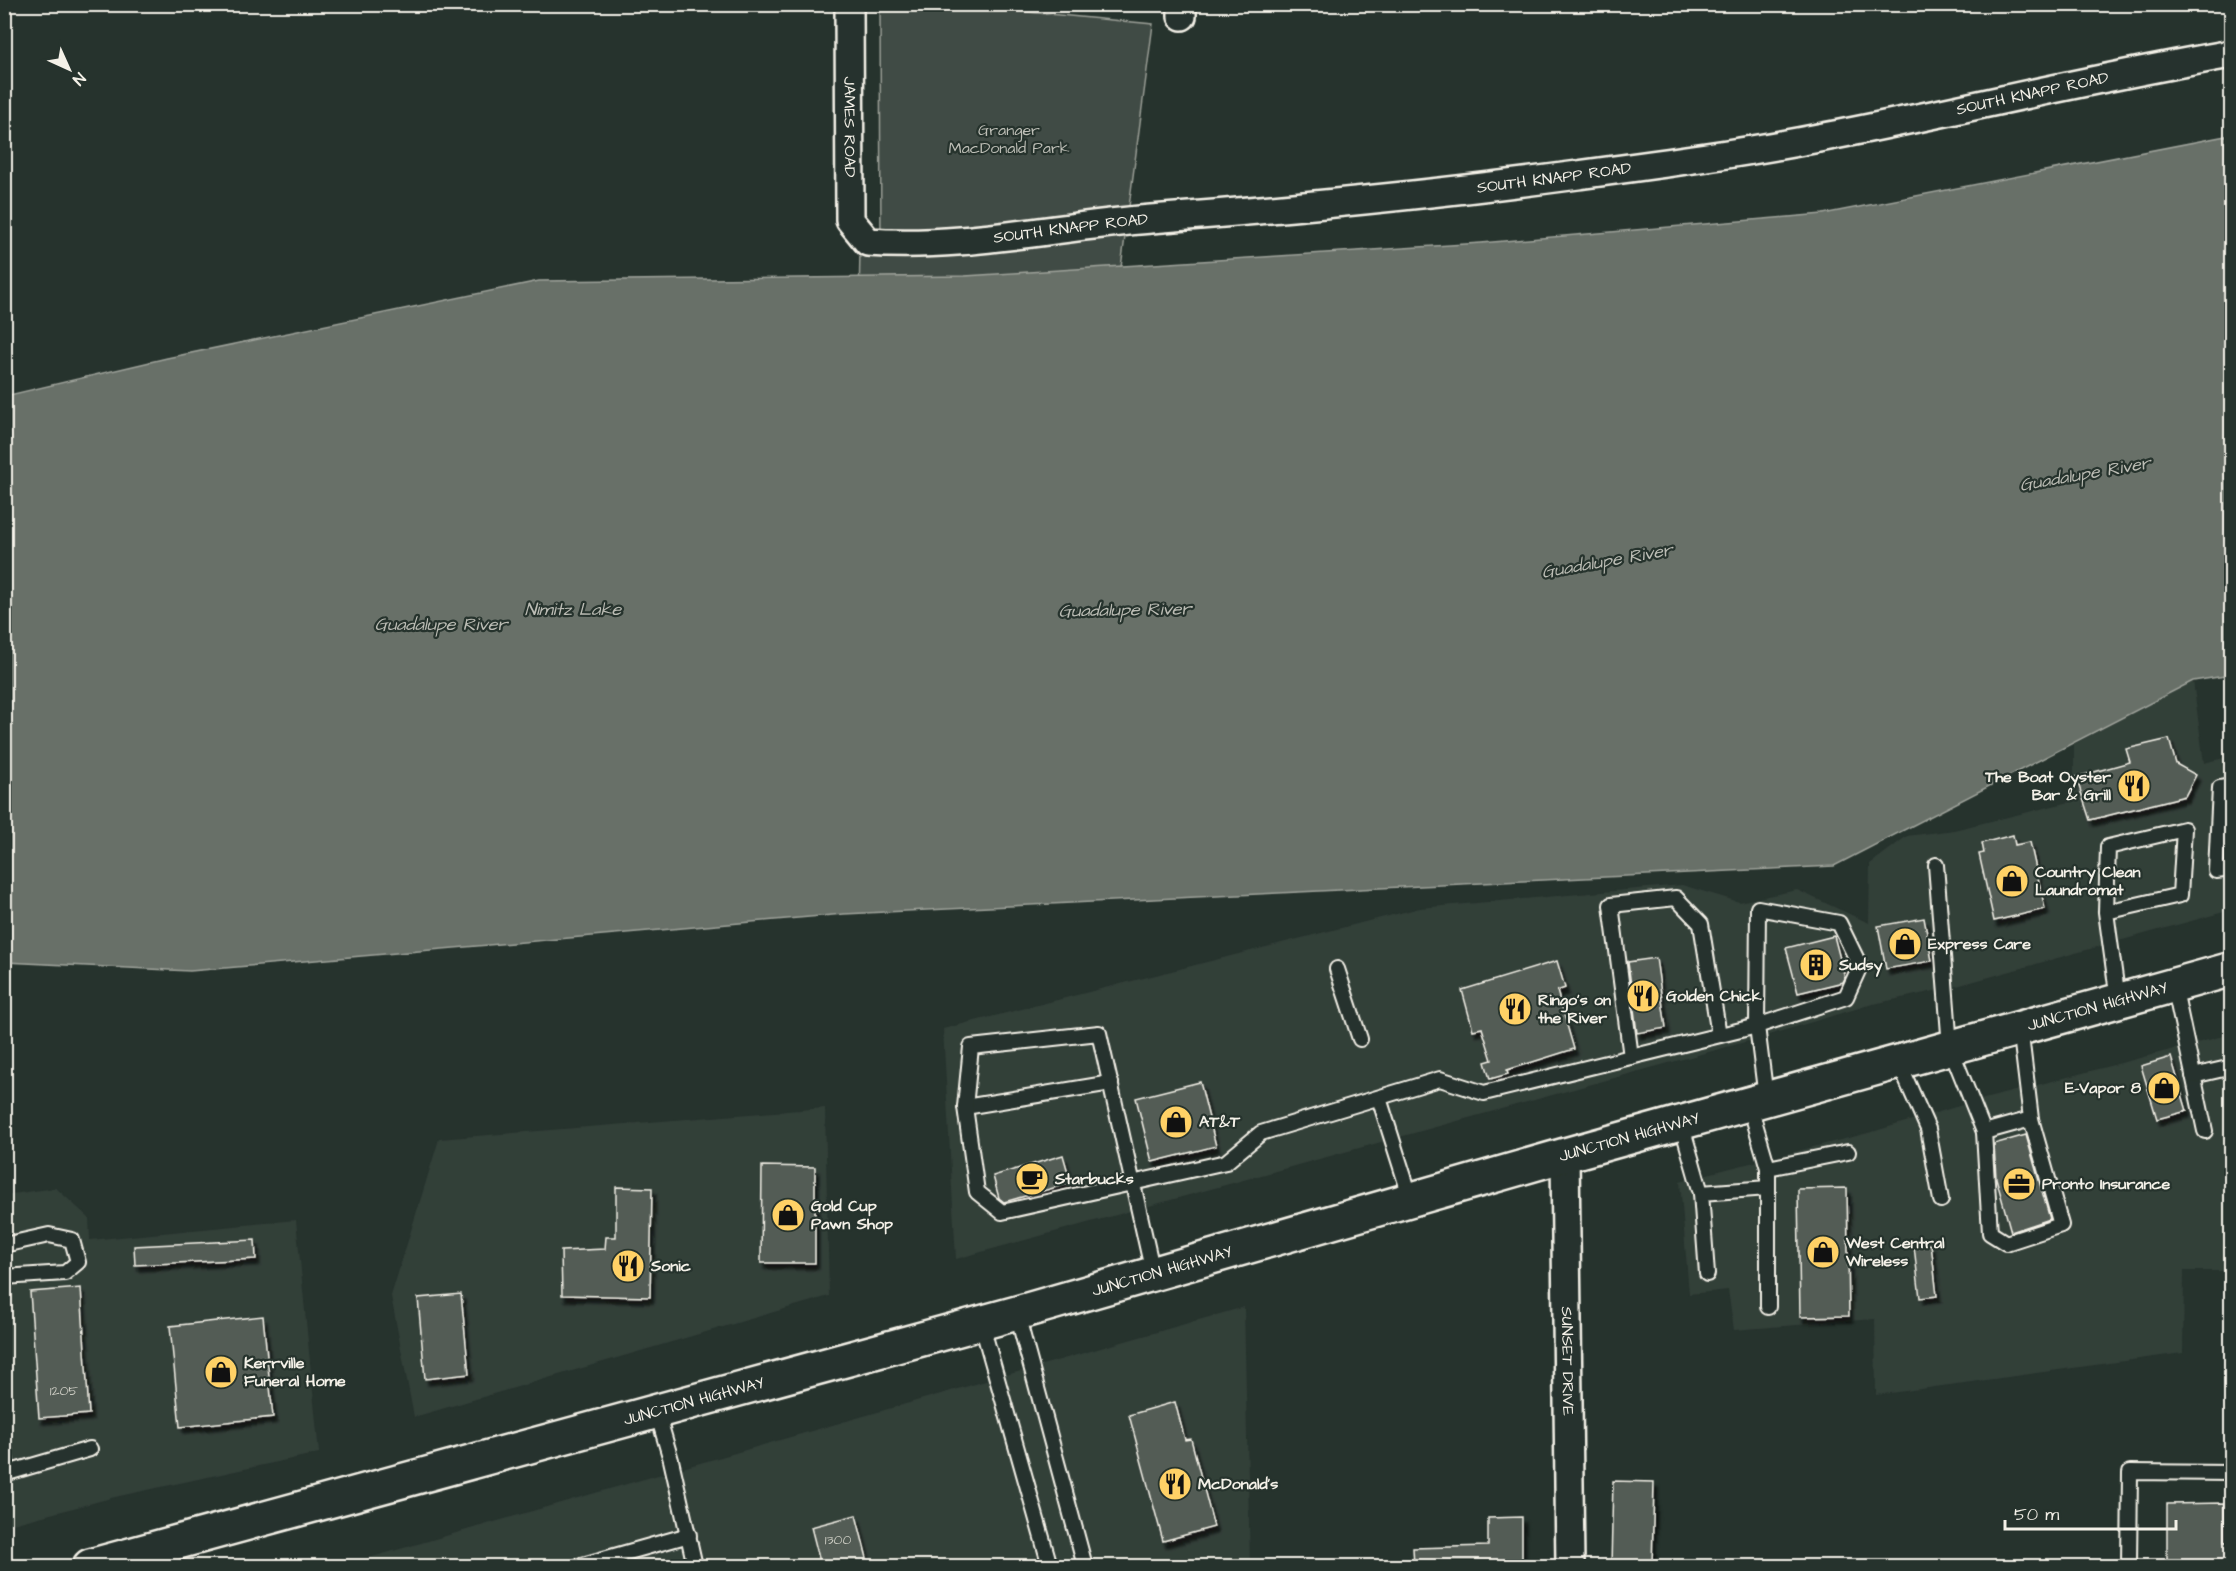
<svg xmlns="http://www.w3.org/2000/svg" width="2236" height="1571" viewBox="0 0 2236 1571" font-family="'Architects Daughter',sans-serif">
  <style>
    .built { fill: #333f39 }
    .green { fill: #414b45; stroke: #9a9e96; stroke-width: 1.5 }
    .water { fill: #676f68; stroke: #9fa39b; stroke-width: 1.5 }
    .building { fill: #525c55; stroke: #f4f1e8; stroke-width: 1.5; filter: url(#shadow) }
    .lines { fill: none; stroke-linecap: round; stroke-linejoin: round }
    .lane-casing { stroke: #f4f1e8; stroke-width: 18 }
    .street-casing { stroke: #f4f1e8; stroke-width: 32 }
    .secondary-casing { stroke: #f4f1e8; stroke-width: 38 }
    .lane { stroke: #26332d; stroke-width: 14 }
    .street { stroke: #26332d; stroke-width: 27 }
    .secondary { stroke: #26332d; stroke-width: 33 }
    .labels { text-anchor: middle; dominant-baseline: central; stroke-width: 4.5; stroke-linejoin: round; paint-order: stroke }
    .number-label { font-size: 14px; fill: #ccccc3 }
    .street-label { font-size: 16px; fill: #f4f1e8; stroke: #26332d }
    .park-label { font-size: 16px; fill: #bebfb7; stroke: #26332d }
    .poi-label { font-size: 16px; font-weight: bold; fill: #f4f1e8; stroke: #26332d; text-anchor: start }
    .water-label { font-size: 18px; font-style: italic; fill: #bcbdb5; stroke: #26332d }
  </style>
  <defs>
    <filter id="shadow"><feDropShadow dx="3.5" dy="6" stdDeviation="1.5" flood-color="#0009"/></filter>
  </defs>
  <rect width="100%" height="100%" fill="#26332d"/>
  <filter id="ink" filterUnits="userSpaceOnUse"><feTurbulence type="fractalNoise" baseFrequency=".0167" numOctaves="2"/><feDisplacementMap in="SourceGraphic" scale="12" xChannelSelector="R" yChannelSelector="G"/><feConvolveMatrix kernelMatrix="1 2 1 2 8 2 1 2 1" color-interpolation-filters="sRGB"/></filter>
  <g filter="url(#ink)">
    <g class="built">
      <polygon points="2193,681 2204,763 2231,756 2231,910 1953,987 1869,1005 1752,1040 956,1259 943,1029 1420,908 1682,885 1739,902 1797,890 1869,923 1870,864 1907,836 1954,830 2074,801 2074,744"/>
      <polygon points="2231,1034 2231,1271 2184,1271 2183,1353 1876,1395 1875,1319 1734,1330 1728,1290 1689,1294 1680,1181 1872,1132 1969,1103"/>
      <polygon points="825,1108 829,1296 414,1417 391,1296 439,1139"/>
      <polygon points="56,1188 89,1218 90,1240 296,1220 319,1453 115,1497 5,1526 5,1195"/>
      <polygon points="1244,1307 1250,1566 341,1566"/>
    </g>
    <polygon class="green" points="880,5 953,5 1153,24 1118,290 859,303 860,250 881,249"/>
    <polygon class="water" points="2231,135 2231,675 2193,681 1834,866 844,914 190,971 5,962 5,396 167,358 539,281 965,276 1481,243 1823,214"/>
    <g class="building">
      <polygon points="2169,739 2176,764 2196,775 2185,796 2090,820 2076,777 2130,762 2126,749"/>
      <polygon points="2013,835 2015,845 2030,842 2045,909 1994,921 1979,854 1984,853 1982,843"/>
      <polygon points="1924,918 1932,961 1886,969 1878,926"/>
      <polygon points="1834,936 1845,978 1843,982 1798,993 1786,948"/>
      <polygon points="1656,958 1666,1028 1637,1033 1628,962"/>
      <polygon points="1557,961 1565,988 1557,991 1574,1049 1507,1070 1508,1074 1490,1079 1485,1062 1492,1060 1482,1028 1473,1030 1462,990"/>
      <polygon points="2171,1057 2187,1111 2157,1119 2141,1066"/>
      <polygon points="1200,1082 1216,1146 1152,1162 1136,1098"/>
      <polygon points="2026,1135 2050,1219 2011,1232 1996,1178 1994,1144"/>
      <polygon points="1063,1155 1071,1183 1004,1202 999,1198 993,1176"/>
      <polygon points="762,1166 815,1167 815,1263 761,1263"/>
      <polygon points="616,1187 652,1188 650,1297 562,1295 561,1251 605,1249 606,1237 616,1237"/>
      <polygon points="1847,1188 1849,1316 1800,1317 1798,1189"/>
      <polygon points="255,1240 256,1259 135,1265 134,1246"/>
      <polygon points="1931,1244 1937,1296 1920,1298 1914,1246"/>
      <polygon points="81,1288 89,1414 39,1418 30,1292"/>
      <polygon points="461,1294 469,1374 425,1379 418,1298"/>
      <polygon points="263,1316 273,1417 180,1427 170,1326"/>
      <polygon points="1175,1402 1185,1440 1191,1439 1214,1527 1163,1541 1129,1415"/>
      <polygon points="1613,1481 1654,1482 1652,1566 1611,1566"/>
      <polygon points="2224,1503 2224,1542 2232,1542 2232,1566 2167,1566 2167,1504"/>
      <polygon points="856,1515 869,1566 821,1566 811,1527"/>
      <polygon points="1522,1517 1522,1564 1509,1564 1509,1566 1414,1566 1413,1548 1488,1546 1488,1518"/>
    </g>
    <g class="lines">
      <g class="lane-casing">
        <g id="lane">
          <polyline points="2232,786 2220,788 2216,871 2232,869"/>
          <polyline points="1936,865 1950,1047 1984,1132 1990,1233 2006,1243 2061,1225 2031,1119 2020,1027"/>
          <polyline points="2106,912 2180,895 2184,829 2108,847 2106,912 2118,1000"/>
          <polyline points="1337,969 1360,1039"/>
          <polyline points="2174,985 2205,1131"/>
          <polyline points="1631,1057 1611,905 1676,898 1701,924 1719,1035"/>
          <polyline points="1898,1061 1928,1129 1941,1200"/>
          <polyline points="2193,1076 2232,1067"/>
          <polyline points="1379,1098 1411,1199"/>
          <polyline points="1749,1103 1768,1168 1768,1307"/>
          <polyline points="965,1107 1111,1083"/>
          <polyline points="1681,1123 1701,1193"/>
          <polyline points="1984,1132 2031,1119"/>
          <polyline points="1768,1168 1848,1152"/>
          <polyline points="4,1245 49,1235 72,1240 78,1262 65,1273 4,1277"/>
          <polyline points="1153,1273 1099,1033 971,1047 965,1107 977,1192 1002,1212 1226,1162 1261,1133 1440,1079 1484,1093 1757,1026 1846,997 1860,966 1839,923 1758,908 1757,1026 1766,1098"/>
          <polyline points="1707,1274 1701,1193 1768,1188"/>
          <polyline points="1017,1314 1085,1566"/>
          <polyline points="981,1322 1050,1566"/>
          <polyline points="657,1412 671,1460 695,1566"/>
          <polyline points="4,1448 7,1473"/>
          <polyline points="4,1474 90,1449"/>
          <polyline points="579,1566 689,1535"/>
          <polyline points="2129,1566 2130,1472 2232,1473"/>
        </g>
      </g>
      <g class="street-casing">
        <g id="street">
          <path id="s1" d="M849,4L850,220L868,242C963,249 1057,226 1151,219C1294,208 1436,194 1578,175C1660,164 1743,153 1824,137C1960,111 2095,77 2232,54"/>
          <polyline points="1182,16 1182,4"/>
          <path id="s2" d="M1565,1155L1570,1566"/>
        </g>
      </g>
      <g class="secondary-casing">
        <g id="secondary">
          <path id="s3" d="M90,1566L1017,1313L1565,1155L2232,969"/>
        </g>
      </g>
      <use href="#lane" class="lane"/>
      <use href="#street" class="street"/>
      <use href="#secondary" class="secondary"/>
    </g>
  </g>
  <defs>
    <g id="restaurant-disc" transform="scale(1.725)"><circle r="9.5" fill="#ffd166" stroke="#26332d"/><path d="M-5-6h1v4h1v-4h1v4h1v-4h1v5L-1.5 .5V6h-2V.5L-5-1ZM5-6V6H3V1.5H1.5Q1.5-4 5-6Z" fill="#111"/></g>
    <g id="shop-disc" transform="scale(1.725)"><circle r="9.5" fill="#ffd166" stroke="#26332d"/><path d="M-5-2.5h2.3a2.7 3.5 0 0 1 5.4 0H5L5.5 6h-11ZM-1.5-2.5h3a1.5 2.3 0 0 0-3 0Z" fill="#111"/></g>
    <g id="building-disc" transform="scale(1.725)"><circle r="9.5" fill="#ffd166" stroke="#26332d"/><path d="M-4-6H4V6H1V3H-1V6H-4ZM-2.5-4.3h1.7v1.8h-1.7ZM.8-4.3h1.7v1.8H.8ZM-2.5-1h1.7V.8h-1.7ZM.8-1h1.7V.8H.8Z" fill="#111"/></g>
    <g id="cafe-disc" transform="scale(1.725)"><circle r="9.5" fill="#ffd166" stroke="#26332d"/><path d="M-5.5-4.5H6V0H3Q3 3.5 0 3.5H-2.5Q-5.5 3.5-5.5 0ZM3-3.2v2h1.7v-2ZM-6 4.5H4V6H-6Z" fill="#111"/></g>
    <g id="office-disc" transform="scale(1.725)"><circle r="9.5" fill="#ffd166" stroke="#26332d"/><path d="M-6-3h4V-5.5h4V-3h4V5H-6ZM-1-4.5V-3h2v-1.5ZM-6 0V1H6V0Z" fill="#111"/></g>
  </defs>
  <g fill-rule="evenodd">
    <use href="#restaurant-disc" x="2134" y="786"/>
    <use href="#shop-disc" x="2012" y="881"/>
    <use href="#shop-disc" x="1905" y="944"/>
    <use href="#building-disc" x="1816" y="965"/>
    <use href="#restaurant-disc" x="1643" y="996"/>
    <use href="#restaurant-disc" x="1515" y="1009"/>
    <use href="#shop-disc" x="2164" y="1088"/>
    <use href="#shop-disc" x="1176" y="1122"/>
    <use href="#cafe-disc" x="1032" y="1179"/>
    <use href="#office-disc" x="2019" y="1184"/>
    <use href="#shop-disc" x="788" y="1215"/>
    <use href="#shop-disc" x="1823" y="1252"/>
    <use href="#restaurant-disc" x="628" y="1266"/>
    <use href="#shop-disc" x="221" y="1372"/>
    <use href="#restaurant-disc" x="1175" y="1484"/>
  </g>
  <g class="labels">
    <g class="number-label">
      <text x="64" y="1391">1205</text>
      <text x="838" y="1540">1300</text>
    </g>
    <g class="street-label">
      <text stroke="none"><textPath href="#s1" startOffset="1420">SOUTH KNAPP ROAD</textPath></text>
      <text stroke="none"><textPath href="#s1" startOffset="123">JAMES ROAD</textPath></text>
      <text stroke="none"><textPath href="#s1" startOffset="934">SOUTH KNAPP ROAD</textPath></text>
      <text stroke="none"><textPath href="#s1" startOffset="448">SOUTH KNAPP ROAD</textPath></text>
      <text stroke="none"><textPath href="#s3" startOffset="2084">JUNCTION HIGHWAY</textPath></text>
      <text stroke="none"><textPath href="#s3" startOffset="1598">JUNCTION HIGHWAY</textPath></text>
      <text stroke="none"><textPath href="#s3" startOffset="1112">JUNCTION HIGHWAY</textPath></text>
      <text stroke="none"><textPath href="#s2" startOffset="206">SUNSET DRIVE</textPath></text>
      <text stroke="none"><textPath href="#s3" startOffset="626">JUNCTION HIGHWAY</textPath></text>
    </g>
    <g class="park-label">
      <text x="1009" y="130">Granger<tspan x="1009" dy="18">MacDonald Park</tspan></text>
    </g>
    <g class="poi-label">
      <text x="2111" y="777" text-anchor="end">The Boat Oyster<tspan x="2111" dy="18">Bar &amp; Grill</tspan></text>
      <text x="2035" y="872">Country Clean<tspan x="2035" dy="18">Laundromat</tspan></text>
      <text x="1928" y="944">Express Care</text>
      <text x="1839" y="965">Sudsy</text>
      <text x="1666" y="996">Golden Chick</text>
      <text x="1538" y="1000">Ringo's on<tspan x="1538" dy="18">the River</tspan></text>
      <text x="2141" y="1088" text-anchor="end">E-Vapor 8</text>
      <text x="1199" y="1122">AT&amp;T</text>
      <text x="1055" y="1179">Starbucks</text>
      <text x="2042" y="1184">Pronto Insurance</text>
      <text x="811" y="1206">Gold Cup<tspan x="811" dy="18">Pawn Shop</tspan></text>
      <text x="1846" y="1243">West Central<tspan x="1846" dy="18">Wireless</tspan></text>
      <text x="651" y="1266">Sonic</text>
      <text x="244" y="1363">Kerrville<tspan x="244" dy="18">Funeral Home</tspan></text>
      <text x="1198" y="1484">McDonald's</text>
    </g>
    <g class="water-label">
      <text transform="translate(2085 474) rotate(-10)">Guadalupe River</text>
      <text transform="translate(1607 561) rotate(-10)">Guadalupe River</text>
      <text x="573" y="609">Nimitz Lake</text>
      <text transform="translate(1125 610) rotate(-1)">Guadalupe River</text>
      <text x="441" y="624">Guadalupe River</text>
    </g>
  </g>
  <rect width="2236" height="1571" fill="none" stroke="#26332d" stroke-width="24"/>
  <rect x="12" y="12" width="2212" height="1547" fill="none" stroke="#f4f1e8" stroke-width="2" filter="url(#ink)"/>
  <g transform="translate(69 69) rotate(135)" stroke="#26332d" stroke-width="4.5" paint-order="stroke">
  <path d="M0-4.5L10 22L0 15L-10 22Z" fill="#f4f1e8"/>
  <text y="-9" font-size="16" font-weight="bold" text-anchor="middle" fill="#f4f1e8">N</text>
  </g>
  <path d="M2005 1520v9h171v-9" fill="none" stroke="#f4f1e8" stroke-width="3"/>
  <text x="2014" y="1520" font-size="18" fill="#f4f1e8" stroke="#26332d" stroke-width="4.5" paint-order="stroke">50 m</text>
</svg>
